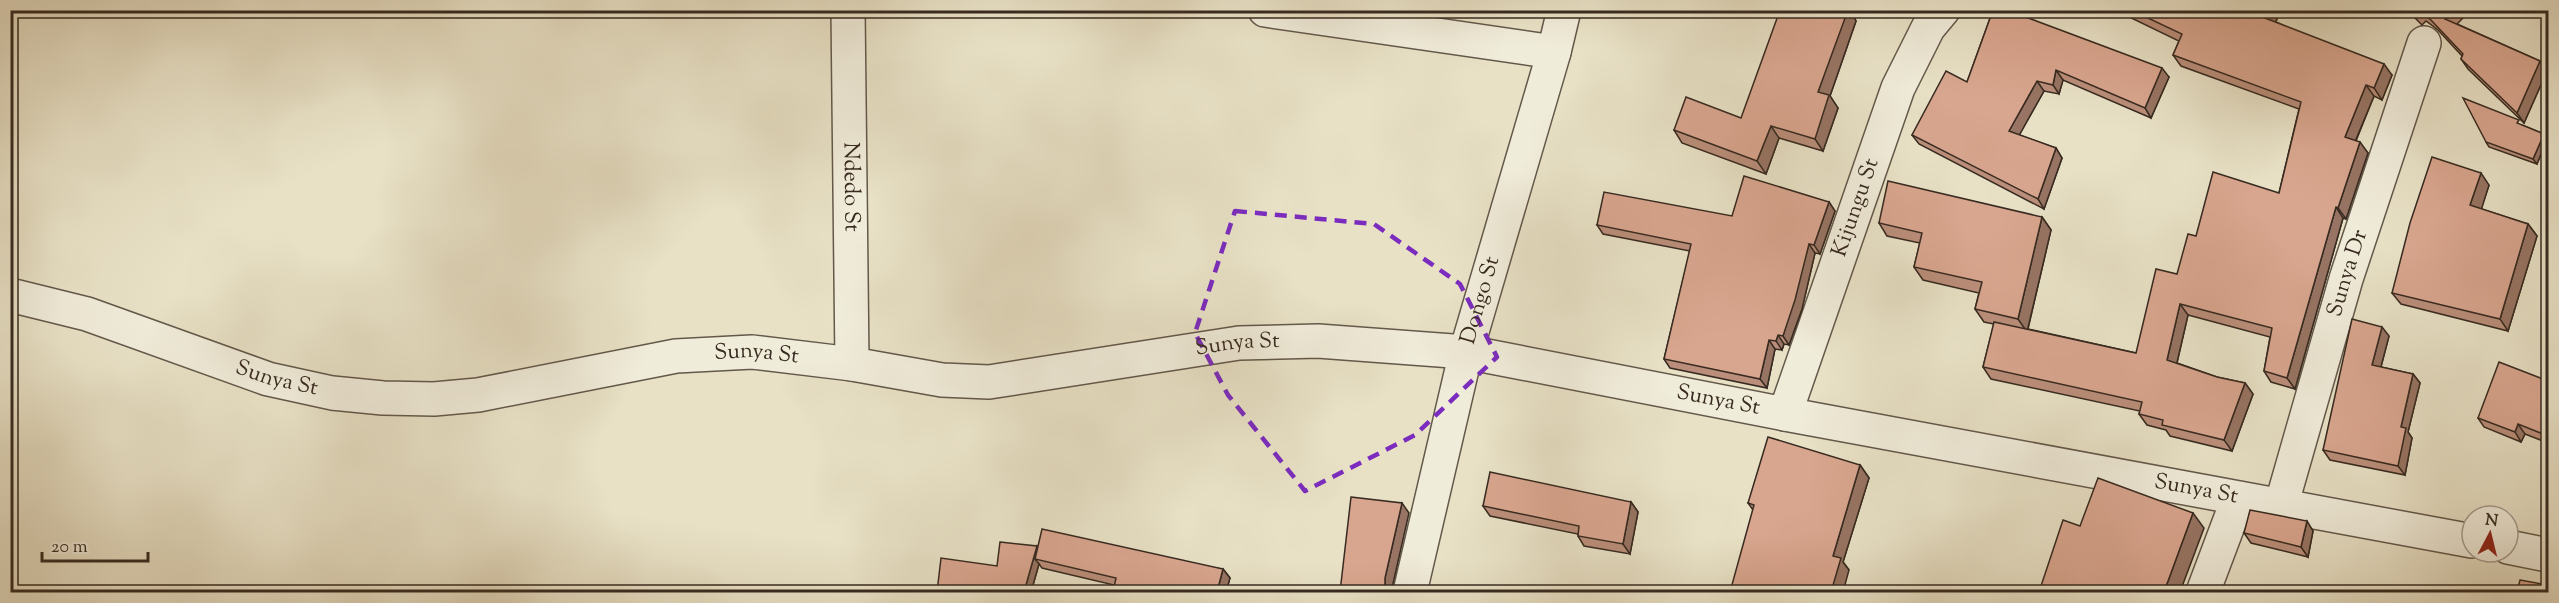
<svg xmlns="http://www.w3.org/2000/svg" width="2559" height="603" viewBox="0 0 2559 603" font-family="'Sorts Mill Goudy',serif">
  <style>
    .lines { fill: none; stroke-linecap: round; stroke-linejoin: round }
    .minor-casing { stroke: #63584a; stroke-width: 36 }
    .minor { stroke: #f0ecda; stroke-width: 33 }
    .wall { fill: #ba8e7a; stroke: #372a20; stroke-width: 1.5 }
    .shaded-wall { fill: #977463; stroke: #372a20; stroke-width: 1.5 }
    .building { fill: #d8a58e; stroke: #372a20; stroke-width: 1.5 }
    .marked { fill: none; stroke: #7b2cbf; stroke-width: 4.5; stroke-dasharray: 12 8; stroke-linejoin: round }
    .labels { text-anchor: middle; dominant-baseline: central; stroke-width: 4.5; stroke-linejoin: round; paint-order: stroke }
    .street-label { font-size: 22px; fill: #372a20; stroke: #f0ecda }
  </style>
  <rect width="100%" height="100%" fill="#e8e1c6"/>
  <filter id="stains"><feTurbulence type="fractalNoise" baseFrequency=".00333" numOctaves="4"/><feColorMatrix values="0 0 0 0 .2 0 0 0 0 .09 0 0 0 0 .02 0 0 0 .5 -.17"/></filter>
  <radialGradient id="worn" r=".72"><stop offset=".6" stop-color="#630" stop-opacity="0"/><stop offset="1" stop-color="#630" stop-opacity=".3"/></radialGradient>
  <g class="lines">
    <g class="minor-casing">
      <g id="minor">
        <path id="s1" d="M848,10L852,364"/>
        <polyline points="1265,10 1554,52"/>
        <path id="s2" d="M10,295L87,314L268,379L332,393L383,398L434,399L478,395L676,356L752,352L852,364L942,380L989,382L1239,343L1318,341L1466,352L1785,414L2472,541"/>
        <path id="s3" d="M1785,414L1898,88L1928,28L1943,10"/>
        <path id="s4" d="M2281,506L2346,279L2424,43"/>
        <polyline points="2508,547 2548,555"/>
        <path id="s5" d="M1410,592L1466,352L1554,52L1564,10"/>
        <polyline points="2203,592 2238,499"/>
      </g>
    </g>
    <use href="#minor" class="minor"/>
  </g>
  <g class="wall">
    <polygon points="1993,10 2169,77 2151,118 2063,80 2059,94 2044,91 2019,135 2056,148 2062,158 2044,209 1919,144 1912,135 1967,82"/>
    <polygon points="2115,10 2274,10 2278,16 2276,22 2392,75 2382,100 2374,96 2356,141 2368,153 2346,219 2343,218 2295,389 2271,382 2264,371 2270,337 2188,315 2177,363 2217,377 2245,383 2253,394 2232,451 2170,436 2166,430 2147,425 2139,414 2140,411 1991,379 1983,367 1994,324 1984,322 1975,309 1979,293 1923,280 1914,267 1920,243 1887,236 1879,223 2042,217 2051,230 2028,329 2136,353 2177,274 2196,236 2279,193 2299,109 2181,66 2173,55 2179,41"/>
    <polygon points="2407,10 2457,10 2463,18 2457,24 2540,61 2547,71 2524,123 2468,69 2461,59 2462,56 2438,30 2426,21 2422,25"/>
    <polygon points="1854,17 1856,21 1830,96 1838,108 1823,151 1779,138 1766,174 1682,143 1674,130 1741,118"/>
    <polygon points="2522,125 2544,134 2547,139 2537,164 2489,147 2486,142"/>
    <polygon points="2489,185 2481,209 2528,224 2537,236 2508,331 2401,304 2392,293"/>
    <polygon points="1829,202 1835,211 1820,254 1815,253 1802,309 1789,345 1784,344 1782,350 1775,349 1767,388 1670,368 1664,359 1690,251 1603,234 1597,225 1732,216"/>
    <polygon points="2389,336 2381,367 2413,374 2420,383 2408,432 2412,438 2405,475 2330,460 2323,450"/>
    <polygon points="2548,381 2548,443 2525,434 2521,442 2484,427 2478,418"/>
    <polygon points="1860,465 1869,478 1843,562 1849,570 1753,510 1748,503"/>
    <polygon points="1631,502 1638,512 1630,554 1584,546 1578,536 1578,534 1490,516 1483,506"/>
    <polygon points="2313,531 2308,557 2251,543 2244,533"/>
    <polygon points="1037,546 1038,547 1223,569 1230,578 1226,592 1113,592 1114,585 1042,568 1039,564 1031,592 997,566"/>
  </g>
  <g class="shaded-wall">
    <polygon points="1846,10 1857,10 1854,17 1856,21 1830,96 1838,108 1823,151 1815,139 1818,92"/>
    <polygon points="2268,10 2274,10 2278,16 2273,29 2265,18"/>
    <polygon points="2540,61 2547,71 2524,123 2517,113"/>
    <polygon points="2384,64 2392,75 2382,100 2374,88"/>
    <polygon points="2162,68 2169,77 2151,118 2145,108"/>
    <polygon points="2056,70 2063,80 2059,94 2053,85"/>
    <polygon points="2037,81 2044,91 2016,141 2009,131"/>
    <polygon points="2366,85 2374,96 2352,149 2345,137"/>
    <polygon points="1771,126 1779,138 1766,174 1757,161"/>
    <polygon points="2544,134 2547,139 2537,164 2533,159"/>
    <polygon points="2360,142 2368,153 2346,219 2338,208"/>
    <polygon points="2056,148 2062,158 2044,209 2038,199"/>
    <polygon points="2481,173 2489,185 2479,217 2470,205"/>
    <polygon points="1829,202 1835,211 1820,254 1814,245"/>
    <polygon points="2336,207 2343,218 2295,389 2287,378"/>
    <polygon points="2042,217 2051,230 2027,332 2018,319"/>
    <polygon points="2528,224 2537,236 2508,331 2500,319"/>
    <polygon points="1809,244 1815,253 1802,309 1789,345 1783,336"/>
    <polygon points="2180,304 2188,315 2175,371 2167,360"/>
    <polygon points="2382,327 2389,336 2379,374 2372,365"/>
    <polygon points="1778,335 1784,344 1782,350 1776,341"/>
    <polygon points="1769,340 1775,349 1767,388 1760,379"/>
    <polygon points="2413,374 2420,383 2408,432 2412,438 2405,475 2398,466 2401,427"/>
    <polygon points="2245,383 2253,394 2232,451 2224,440"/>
    <polygon points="2518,424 2525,434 2521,442 2515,432"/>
    <polygon points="1860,465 1869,478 1843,562 1849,570 1843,592 1831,592 1833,556"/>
    <polygon points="1631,502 1638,512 1630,554 1623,544"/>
    <polygon points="1402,503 1409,513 1392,588 1392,592 1388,592 1385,588 1385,578"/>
    <polygon points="2193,513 2204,528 2180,592 2164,592"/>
    <polygon points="2307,521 2313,531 2308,557 2301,547"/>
    <polygon points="1037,546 1042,553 1035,559 1039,564 1031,592 1024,592"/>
    <polygon points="1223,569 1230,578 1226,592 1217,592"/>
  </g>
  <g class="building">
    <polygon points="1780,10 1848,10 1818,92 1829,95 1815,139 1771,126 1757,161 1674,130 1686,97 1741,118"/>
    <polygon points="1993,10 2007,10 2162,68 2145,108 2056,70 2053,85 2037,81 2009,131 2056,148 2038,199 1912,135 1946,71 1967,82"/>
    <polygon points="2131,10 2268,10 2265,18 2384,64 2374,88 2366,85 2345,137 2360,142 2338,208 2336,207 2287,378 2264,371 2272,328 2180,304 2167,360 2217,377 2245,383 2224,440 2162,425 2163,420 2139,414 2142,402 1983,367 1994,322 2136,353 2156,269 2177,274 2188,234 2196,236 2213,172 2279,193 2301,102 2173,55 2182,34"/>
    <polygon points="2411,10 2453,10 2445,19 2540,61 2517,113 2461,59 2463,54 2431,20 2419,11 2415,15"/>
    <polygon points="2463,98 2519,120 2517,123 2544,134 2533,159 2486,142"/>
    <polygon points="2432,157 2481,173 2470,205 2528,224 2500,319 2392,293 2410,223"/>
    <polygon points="1744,176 1829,202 1814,245 1809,244 1795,300 1783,336 1778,335 1776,341 1769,340 1760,379 1664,359 1691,244 1597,225 1604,192 1732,216"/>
    <polygon points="1888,181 2042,217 2018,319 1975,309 1982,282 1914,267 1922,233 1879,223"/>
    <polygon points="2352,319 2382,327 2372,365 2413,374 2401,427 2406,428 2398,466 2323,450"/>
    <polygon points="2499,362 2548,381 2548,436 2518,424 2515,432 2478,418"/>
    <polygon points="1768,437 1860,465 1833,556 1841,558 1831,592 1730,592 1754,505 1748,503"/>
    <polygon points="1490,472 1631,502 1623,544 1578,536 1579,526 1483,506"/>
    <polygon points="2098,478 2193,513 2164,592 2039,592 2063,520 2080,526"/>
    <polygon points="1351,497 1402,503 1385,578 1385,588 1389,592 1340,592"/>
    <polygon points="2250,510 2307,521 2301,547 2244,533"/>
    <polygon points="1042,529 1223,569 1217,592 1113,592 1116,578 1035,559"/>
    <polygon points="1000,542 1037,546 1024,592 937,592 941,558 997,566"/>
    <polygon points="2520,580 2548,585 2548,592 2517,592"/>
  </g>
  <path class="marked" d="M1235,211L1374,224L1460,284L1497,357L1415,435L1305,491L1228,395L1195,333Z"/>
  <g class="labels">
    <g class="street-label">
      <text stroke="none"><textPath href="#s1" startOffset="177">Ndedo St</textPath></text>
      <text stroke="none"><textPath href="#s3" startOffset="218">Kijungu St</textPath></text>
      <text stroke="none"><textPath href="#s4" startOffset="242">Sunya Dr</textPath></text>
      <text stroke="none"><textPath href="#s5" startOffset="300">Dongo St</textPath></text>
      <text stroke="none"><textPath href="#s2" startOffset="1252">Sunya St</textPath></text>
      <text stroke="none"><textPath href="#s2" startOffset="766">Sunya St</textPath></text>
      <text stroke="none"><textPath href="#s2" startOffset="280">Sunya St</textPath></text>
      <text stroke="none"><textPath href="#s2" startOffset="1738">Sunya St</textPath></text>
      <text stroke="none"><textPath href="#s2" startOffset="2224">Sunya St</textPath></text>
    </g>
  </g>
  <rect width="2559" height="603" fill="none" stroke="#e8e1c6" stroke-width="36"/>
  <rect x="12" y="12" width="2535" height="579" fill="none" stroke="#372a20" stroke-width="3"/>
  <rect x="18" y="18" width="2523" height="567" fill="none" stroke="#372a20" stroke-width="1.5"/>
  <g transform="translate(2490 534) rotate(7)"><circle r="28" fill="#f0ecda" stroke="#a69e90" stroke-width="1.5"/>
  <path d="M0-4.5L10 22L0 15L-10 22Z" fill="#8f2418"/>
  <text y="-9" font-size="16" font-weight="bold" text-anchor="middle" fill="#372a20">N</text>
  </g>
  <path d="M42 552v9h106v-9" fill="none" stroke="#372a20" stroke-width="3"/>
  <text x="51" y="552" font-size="18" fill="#372a20" stroke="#f0ecda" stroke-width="4.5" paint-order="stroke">20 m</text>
  <rect width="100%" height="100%" filter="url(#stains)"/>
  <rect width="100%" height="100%" fill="url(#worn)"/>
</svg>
